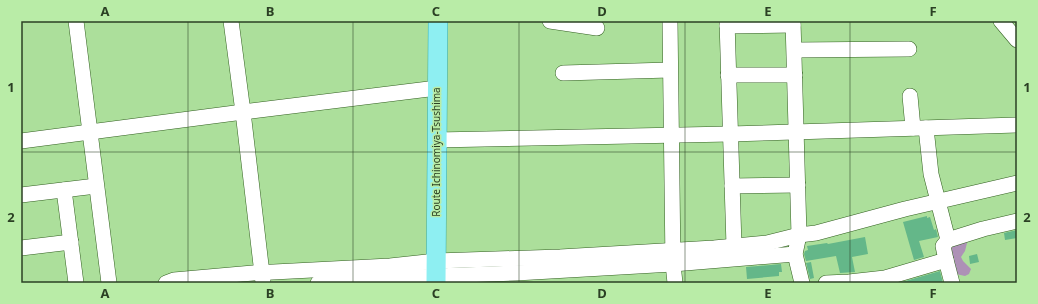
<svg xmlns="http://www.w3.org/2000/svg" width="1038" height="304" viewBox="0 0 1038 304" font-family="'Noto Sans',sans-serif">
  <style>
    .green { fill: #ad91b6 }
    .building { fill: #64b789 }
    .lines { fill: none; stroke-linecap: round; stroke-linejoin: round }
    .minor-casing { stroke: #326020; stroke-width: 16 }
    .major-casing { stroke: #3baba4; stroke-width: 20 }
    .minor { stroke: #fff; stroke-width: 15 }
    .major { stroke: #8eeff2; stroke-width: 19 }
    .grid { fill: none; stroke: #2b4024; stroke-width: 1; stroke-opacity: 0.55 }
    .labels { text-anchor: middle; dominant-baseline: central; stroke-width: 3; stroke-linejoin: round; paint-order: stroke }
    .street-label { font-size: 10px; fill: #2b4024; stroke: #b9eca7 }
    .neatline { fill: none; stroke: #2b4024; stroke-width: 1.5 }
    .grid-label { font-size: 13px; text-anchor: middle; font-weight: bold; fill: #2b4024 }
  </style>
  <rect width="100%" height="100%" fill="#acdf9b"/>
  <polygon class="green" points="968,239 965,251 961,257 963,261 971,269 969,274 965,276 956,274 949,241"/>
  <g class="building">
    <polygon points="927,216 927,218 930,217 934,230 936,229 938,237 919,241 924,257 914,260 903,222"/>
    <polygon points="1017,230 1017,238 1005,240 1004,233"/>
    <polygon points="865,237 868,254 852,257 855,272 840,273 836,256 806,261 804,254 805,251 808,250 807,246 827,243 828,244"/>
    <polygon points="977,254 979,262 970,264 969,256"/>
    <polygon points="811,262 814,278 810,279 806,263"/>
    <polygon points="781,264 782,272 779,272 779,276 747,279 746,267"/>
    <polygon points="940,271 943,283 902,283 902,282"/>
  </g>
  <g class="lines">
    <g class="minor-casing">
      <g id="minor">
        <polyline points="76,21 109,283"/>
        <polyline points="231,21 243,112 263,282"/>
        <polyline points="550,21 597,28"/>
        <polyline points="670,21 673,264 675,283"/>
        <polyline points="727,21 734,246"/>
        <polyline points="793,21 799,235 795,254 802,283"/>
        <polyline points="1001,21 1017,40"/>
        <polyline points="727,26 793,25"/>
        <polyline points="795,50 909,49"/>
        <polyline points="563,73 670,70"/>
        <polyline points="728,75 795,75"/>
        <polyline points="910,96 913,128"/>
        <polyline points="926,128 931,174 948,240"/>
        <polyline points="436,140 730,134 1017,125"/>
        <polyline points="21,141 243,112 437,88"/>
        <polyline points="732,186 798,185"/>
        <polyline points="64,190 76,283"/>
        <polyline points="21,195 96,186"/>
        <polyline points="21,248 71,242"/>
        <polyline points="946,260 952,283"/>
        <polyline points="166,283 174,280 253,273 390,266 436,261 560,257 714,248 767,243 799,235 816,233 905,209 1017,183"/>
        <polyline points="318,283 436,276 516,273 673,264 795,254"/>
        <polyline points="826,283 849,282 885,278 946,260 943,246 948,240 983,229 1017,221"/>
      </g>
    </g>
    <g class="major-casing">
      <polyline id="major" points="436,283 438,21"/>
    </g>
    <use href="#minor" class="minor"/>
    <use href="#major" class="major"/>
  </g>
  <path class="grid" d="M188,21V283M353,21V283M519,21V283M685,21V283M850,21V283M21,152H1017"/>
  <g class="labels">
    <g class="street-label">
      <text transform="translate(436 152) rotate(-90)">Route Ichinomiya-Tsushima</text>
    </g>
  </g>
  <rect width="1038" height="304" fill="none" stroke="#b9eca7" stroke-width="44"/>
  <rect x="22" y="22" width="994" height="260" class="neatline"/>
  <g class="grid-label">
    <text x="105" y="16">A</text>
    <text x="270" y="16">B</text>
    <text x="436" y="16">C</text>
    <text x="602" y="16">D</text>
    <text x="768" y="16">E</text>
    <text x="933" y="16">F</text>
    <text x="11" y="92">1</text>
    <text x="1027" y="92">1</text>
    <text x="11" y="222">2</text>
    <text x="1027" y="222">2</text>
    <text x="105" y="298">A</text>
    <text x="270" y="298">B</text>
    <text x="436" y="298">C</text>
    <text x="602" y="298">D</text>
    <text x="768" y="298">E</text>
    <text x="933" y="298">F</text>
  </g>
</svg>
